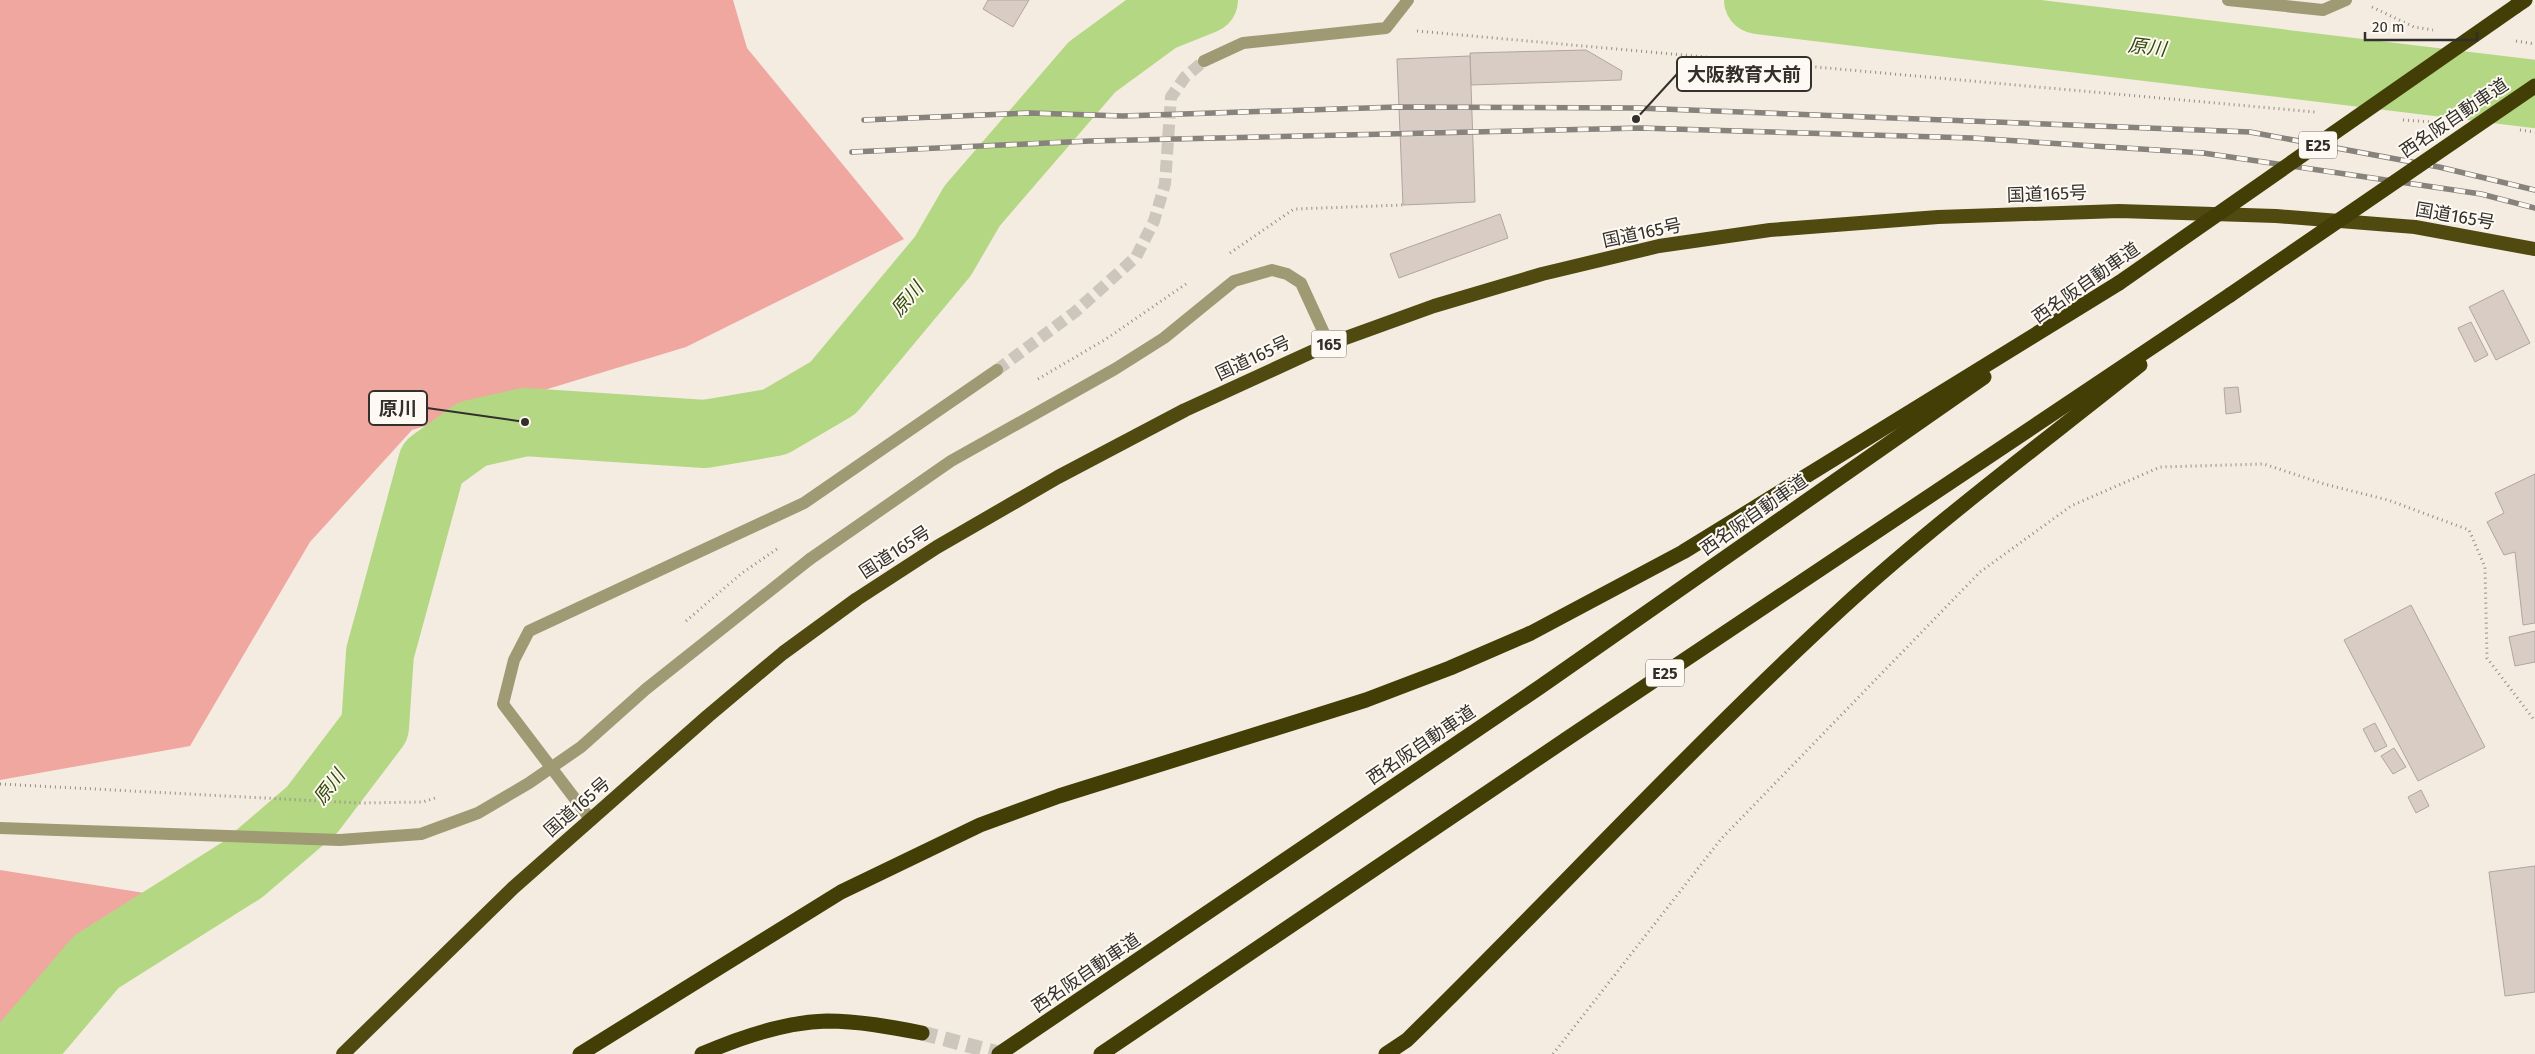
<svg xmlns="http://www.w3.org/2000/svg" width="2535" height="1054" viewBox="0 0 2535 1054" font-family="'Fira Sans','Noto Sans JP',sans-serif">
  <style>
    .green { fill: #f0a7a0 }
    .lines { fill: none; stroke-linecap: round; stroke-linejoin: round }
    .river { stroke: #b4d783; stroke-width: 68 }
    .building { fill: #d8ccc5; stroke: #b1a59f }
    .tertiary-tunnel { stroke: #cdc6bd; stroke-width: 12; stroke-dasharray: 12 6; stroke-linecap: butt }
    .motorway-tunnel { stroke: #cdc6bd; stroke-width: 15; stroke-dasharray: 15 8; stroke-linecap: butt }
    .path { stroke: #938d86; stroke-width: 3; stroke-dasharray: 1 4; stroke-linecap: butt }
    .service { stroke: #9f9a74; stroke-width: 12 }
    .tertiary { stroke: #9f9a74; stroke-width: 12 }
    .trunk { stroke: #504910; stroke-width: 14 }
    .motorway { stroke: #433d06; stroke-width: 15 }
    .rail-casing { stroke: #87827b; stroke-width: 5.5 }
    .rail { stroke: #fefaf3; stroke-width: 4; stroke-dasharray: 11; stroke-linecap: butt }
    .service-bridge { stroke: #9f9a74; stroke-width: 12 }
    .motorway-bridge { stroke: #433d06; stroke-width: 15 }
    .labels { text-anchor: middle; dominant-baseline: central; stroke-width: 4; stroke-linejoin: round; paint-order: stroke }
    .shield { fill: #fefaf3; stroke: #706d68; stroke-width: 1 }
    .shield-label { font-size: 16px; font-weight: bold; fill: #33302c }
    .street-label { font-size: 18px; fill: #33302c; stroke: #fefaf3 }
    .water-label { font-size: 19px; font-style: italic; fill: #33480a; stroke: #fefaf3 }
    .leader { fill: none; stroke: #33302c; stroke-width: 2 }
    .callout-dot { fill: #33302c; stroke: #fefaf3; stroke-width: 2 }
    .callout { fill: #fefaf3; stroke: #33302c; stroke-width: 2 }
    .callout-label { font-size: 19px; text-anchor: middle; font-weight: bold; fill: #33302c }
  </style>
  <rect width="100%" height="100%" fill="#f4ece1"/>
  <g class="green">
    <polygon points="0,0 733,0 747,48 904,239 686,347 412,430 310,542 190,746 0,780"/>
    <polygon points="0,870 151,894 38,985 0,1025"/>
  </g>
  <g class="lines">
    <g class="river">
      <polyline points="1758,0 2535,94"/>
      <polyline points="18,1054 96,962 242,870 312,810 375,727 380,653 432,463 472,434 525,422 705,434 775,422 833,388 943,256 972,206 1092,67 1159,18 1204,0"/>
    </g>
  </g>
  <g class="building">
    <polygon points="988,0 1029,0 1013,27 983,9"/>
    <polygon points="1586,50 1622,71 1621,80 1471,85 1470,53"/>
    <polygon points="1470,56 1475,202 1403,205 1397,59"/>
    <polygon points="1500,214 1508,238 1399,278 1390,254"/>
    <polygon points="2503,290 2530,343 2496,360 2469,307"/>
    <polygon points="2471,322 2488,355 2475,362 2458,328"/>
    <polygon points="2238,387 2241,412 2226,414 2224,388"/>
    <polygon points="2535,474 2535,623 2523,625 2515,552 2504,555 2487,522 2504,513 2495,493"/>
    <polygon points="2411,605 2485,747 2418,781 2344,640"/>
    <polygon points="2535,631 2535,662 2515,666 2509,637"/>
    <polygon points="2375,723 2387,746 2375,752 2363,729"/>
    <polygon points="2394,748 2406,767 2393,774 2381,756"/>
    <polygon points="2421,790 2429,806 2416,813 2408,797"/>
    <polygon points="2535,866 2535,992 2505,996 2489,872"/>
  </g>
  <g class="lines">
    <polyline class="tertiary-tunnel" points="997,370 1075,312 1136,257 1154,221 1165,184 1171,97 1185,77 1204,61"/>
    <polyline class="motorway-tunnel" points="922,1033 1002,1054"/>
    <g class="path">
      <polyline points="2372,7 2414,27 2433,30"/>
      <polyline points="1417,31 2315,112"/>
      <polyline points="2516,41 2535,44"/>
      <polyline points="2403,120 2432,122"/>
      <polyline points="2520,130 2535,132"/>
      <polyline points="1230,253 1294,209 1403,205"/>
      <polyline points="1038,379 1106,339 1186,284"/>
      <polyline points="686,621 742,573 777,549"/>
      <polyline points="0,784 358,803 423,802 435,798"/>
      <polyline points="1553,1054 1721,839 1980,572 2071,506 2160,467 2264,464 2324,484 2388,500 2469,530 2485,567 2487,658 2535,721"/>
    </g>
    <polyline class="service" points="810,559 951,461 1115,369 1164,338 1234,281 1272,270 1287,274 1301,283 1329,344"/>
    <g class="tertiary">
      <polyline points="2228,0 2323,10 2346,0"/>
      <polyline points="1204,61 1243,43 1386,28 1408,0"/>
      <polyline points="591,820 503,704 514,660 529,631 804,503 997,370"/>
    </g>
    <polyline class="trunk" points="343,1054 513,888 708,716 783,653 857,599 937,547 1058,477 1185,410 1329,344 1434,306 1542,274 1659,246 1770,230 1938,217 2119,211 2276,216 2415,227 2535,249"/>
    <g class="motorway">
      <polyline points="2516,6 2525,0"/>
      <polyline points="580,1054 841,892 980,825 1059,796 1366,700 1450,668 1531,633 1683,552 2119,283"/>
      <path d="M702,1054C741,1037 785,1022 827,1021C859,1021 891,1027 922,1033"/>
      <polyline points="999,1054 1540,687 1984,377"/>
      <polyline points="1101,1054 1568,738 2230,295"/>
      <path d="M1386,1054L1407,1040C1553,897 1691,747 1841,609C1936,522 2040,445 2140,365"/>
    </g>
    <g class="rail-casing">
      <g id="rail">
        <polyline points="864,120 1030,113 1123,116 1397,107 1637,108 2250,132 2439,167 2535,190"/>
        <polyline points="852,152 1090,141 1641,128 1972,138 2203,153 2481,194 2535,208"/>
      </g>
    </g>
    <use href="#rail" class="rail"/>
    <polyline class="service-bridge" points="0,828 340,840 421,834 478,813 529,783 581,747 646,689 810,559"/>
    <g class="motorway-bridge">
      <polyline points="2119,283 2516,6"/>
      <polyline points="2230,295 2535,86"/>
    </g>
  </g>
  <g class="labels">
    <g class="shield">
      <rect x="2299" y="131.5" width="38" height="27" rx="4"/>
      <rect x="1311.5" y="330.5" width="35" height="27" rx="4"/>
      <rect x="1646" y="659.5" width="38" height="27" rx="4"/>
    </g>
    <g class="shield-label">
      <text x="2318" y="145">E25</text>
      <text x="1329" y="344">165</text>
      <text x="1665" y="673">E25</text>
    </g>
    <g class="street-label">
      <text transform="translate(2454 118) rotate(-34)">西名阪自動車道</text>
      <text transform="translate(2047 194) rotate(-2)">国道165号</text>
      <text transform="translate(2455 216) rotate(10)">国道165号</text>
      <text transform="translate(1642 233) rotate(-12)">国道165号</text>
      <text transform="translate(2086 283) rotate(-35)">西名阪自動車道</text>
      <text transform="translate(1253 358) rotate(-25)">国道165号</text>
      <text transform="translate(1754 515) rotate(-35)">西名阪自動車道</text>
      <text transform="translate(895 552) rotate(-33)">国道165号</text>
      <text transform="translate(1421 745) rotate(-34)">西名阪自動車道</text>
      <text transform="translate(577 807) rotate(-41)">国道165号</text>
      <text transform="translate(1086 973) rotate(-34)">西名阪自動車道</text>
    </g>
    <g class="water-label">
      <text transform="translate(2147 47) rotate(7)">原川</text>
      <text transform="translate(907 299) rotate(-50)">原川</text>
      <text transform="translate(329 787) rotate(-53)">原川</text>
    </g>
  </g>
  <path class="leader" d="M1636 119L1677 74M525 422L427 408"/>
  <g class="callout-dot">
    <circle cx="1636" cy="119" r="5"/>
    <circle cx="525" cy="422" r="5"/>
  </g>
  <g class="callout">
    <rect x="1677" y="57" width="134" height="34" rx="5"/>
    <rect x="369" y="391" width="58" height="34" rx="5"/>
  </g>
  <g class="callout-label">
    <text x="1744" y="81">大阪教育大前</text>
    <text x="398" y="415">原川</text>
  </g>
  <path d="M2365 32v8h112v-8" fill="none" stroke="#33302c" stroke-width="2.5"/>
  <text x="2372" y="32" font-size="15" fill="#33302c" stroke="#fefaf3" stroke-width="4" paint-order="stroke">20 m</text>
</svg>
